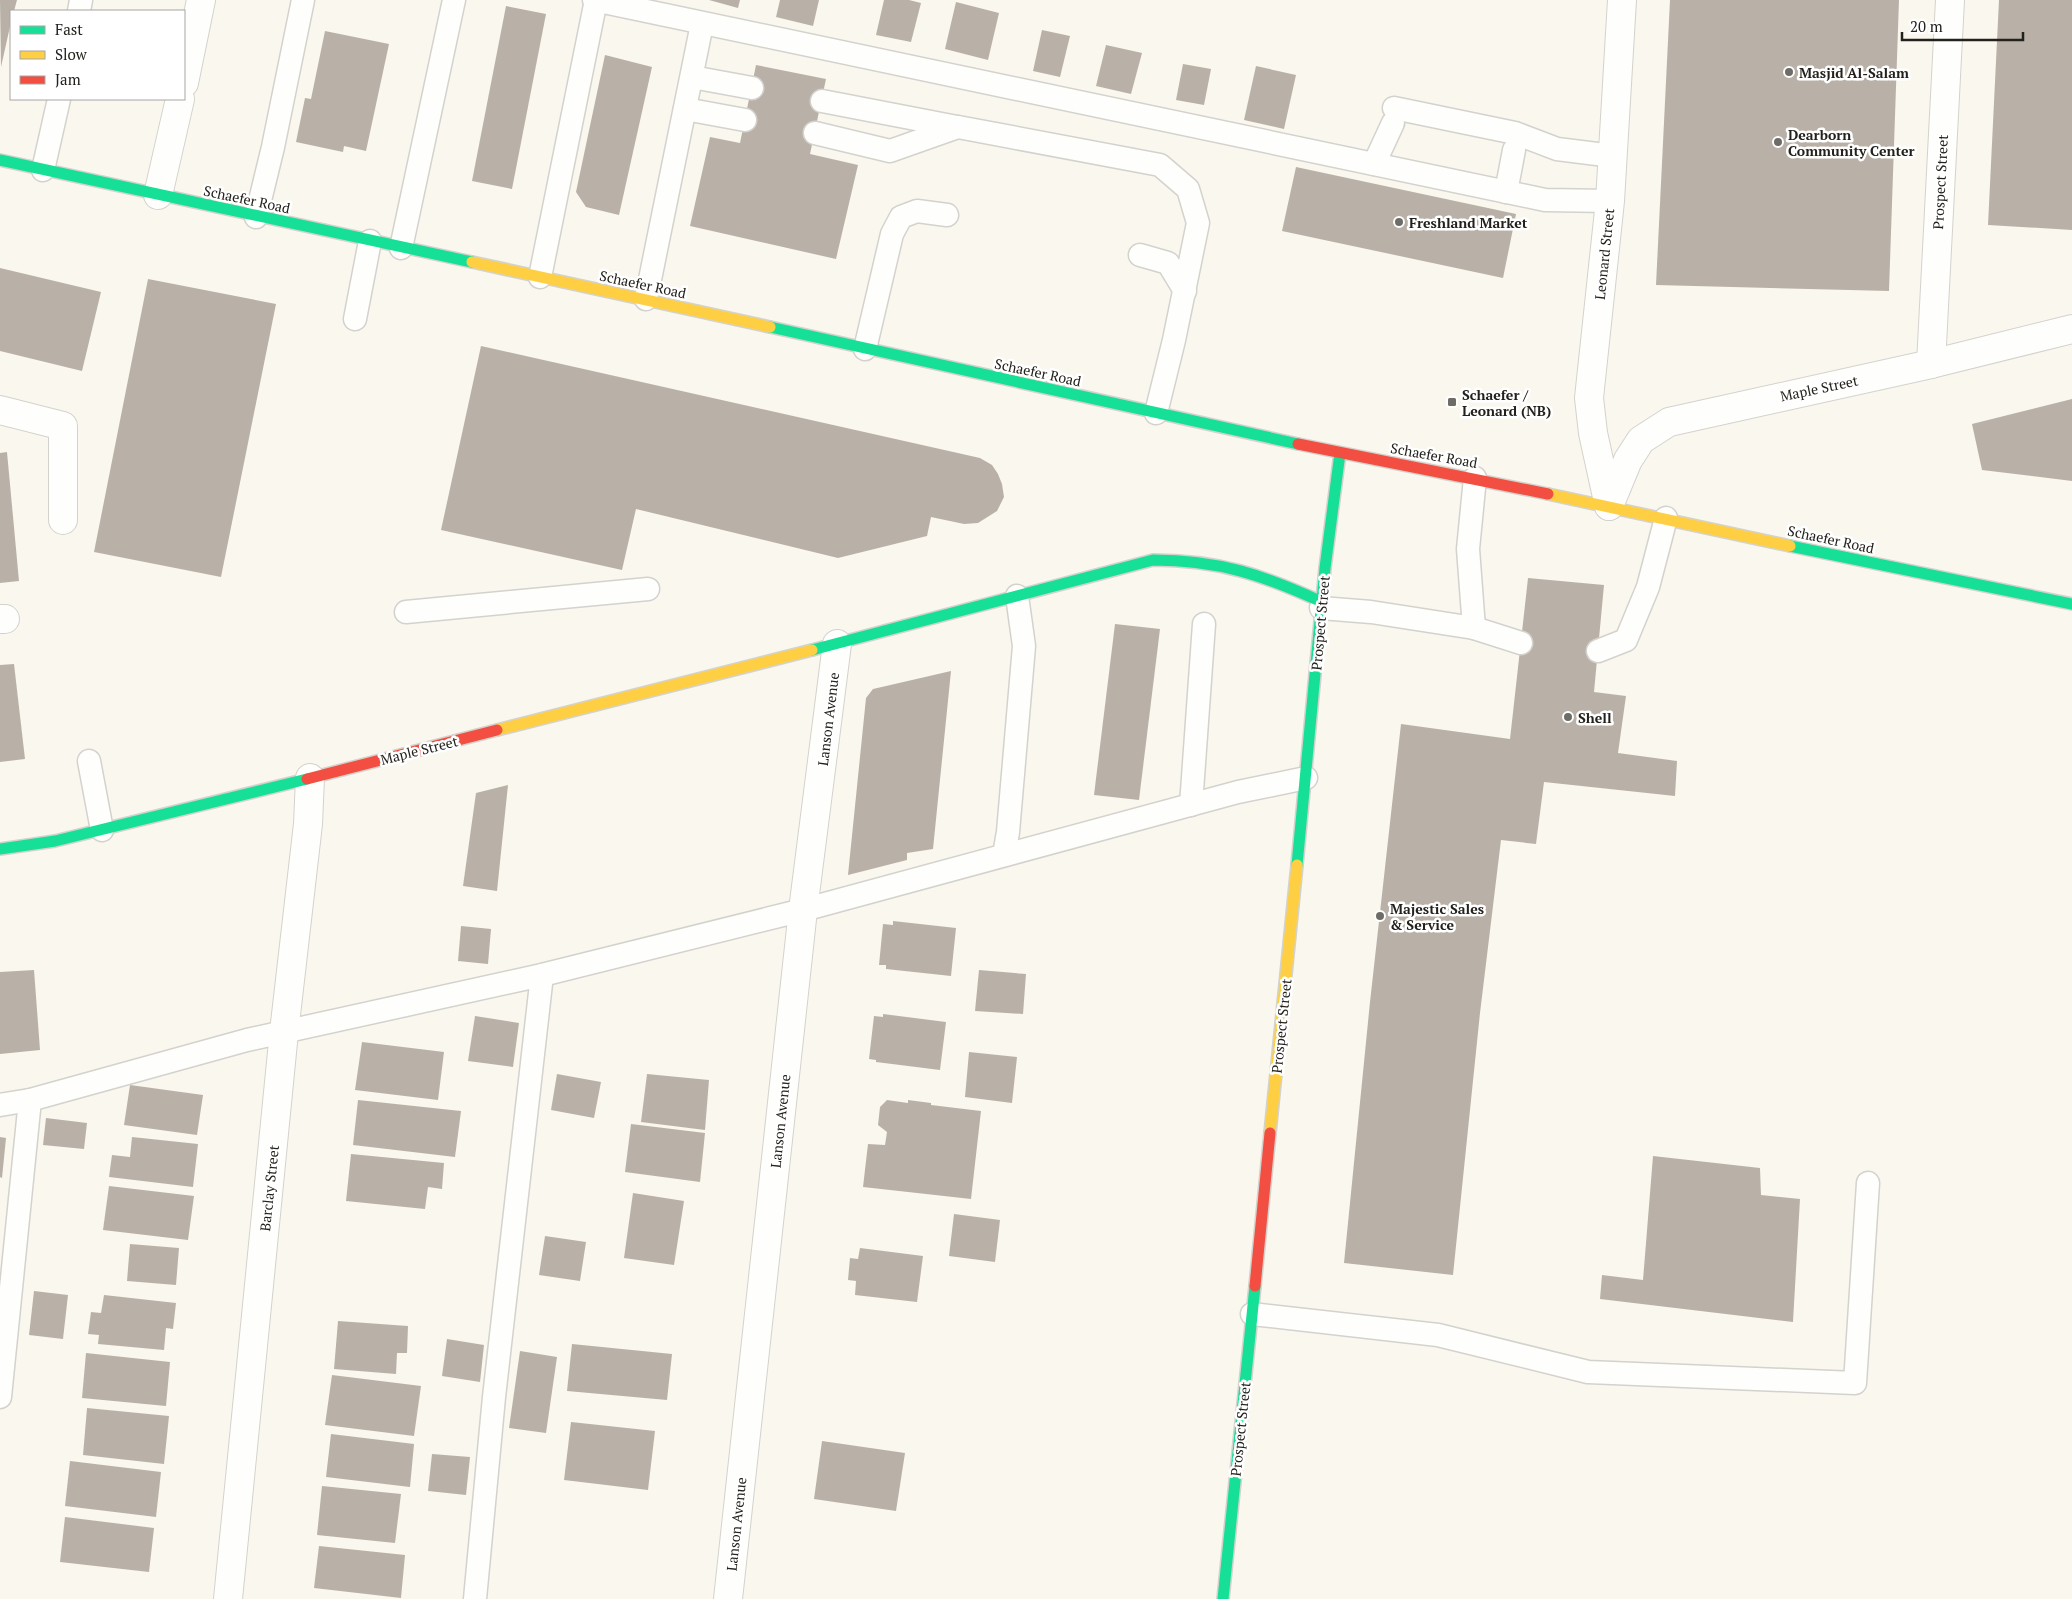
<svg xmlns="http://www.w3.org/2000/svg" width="2072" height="1599" viewBox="0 0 2072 1599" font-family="'PT Serif',serif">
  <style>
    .building { fill: #b9b1a8 }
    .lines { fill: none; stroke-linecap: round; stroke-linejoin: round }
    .lane-casing { stroke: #d4d2cc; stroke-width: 25 }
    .street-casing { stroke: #d4d2cc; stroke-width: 30 }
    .fast-casing { stroke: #d4d2cc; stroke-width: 14 }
    .slow-casing { stroke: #d4d2cc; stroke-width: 14 }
    .jam-casing { stroke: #d4d2cc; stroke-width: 14 }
    .lane { stroke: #fefefd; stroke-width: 22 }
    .street { stroke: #fefefd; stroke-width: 28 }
    .fast { stroke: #16e098; stroke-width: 11 }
    .slow { stroke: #ffcf43; stroke-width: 11 }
    .jam { stroke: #f24e42; stroke-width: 11 }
    .poi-dot { fill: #6e6c66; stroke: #fff; stroke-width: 2 }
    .labels { text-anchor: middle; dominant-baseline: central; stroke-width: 5; stroke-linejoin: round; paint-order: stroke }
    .poi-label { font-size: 14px; font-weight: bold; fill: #23211c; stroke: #fff; text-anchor: start }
    .street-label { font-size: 14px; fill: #23211c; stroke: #fff }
  </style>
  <rect width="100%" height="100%" fill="#faf7ef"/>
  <g class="building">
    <polygon points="0,0 17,0 14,11 11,11 11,22 1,67"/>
    <polygon points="709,0 740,0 738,8"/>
    <polygon points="780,0 819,0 813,26 776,17"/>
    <polygon points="884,0 909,0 921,3 911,42 876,35"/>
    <polygon points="1670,0 1899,0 1889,291 1656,285"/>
    <polygon points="1999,0 2072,0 2072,230 1988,225"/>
    <polygon points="956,2 999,13 988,60 945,49"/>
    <polygon points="506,6 546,14 512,189 472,181"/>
    <polygon points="1042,30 1070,36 1060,77 1033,71"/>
    <polygon points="325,31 389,44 366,151 344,146 343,152 296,142 305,98 311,99"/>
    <polygon points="1106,45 1142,53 1131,94 1096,86"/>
    <polygon points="605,55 652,67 619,215 586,207 576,192"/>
    <polygon points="1183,64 1211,69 1204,105 1176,100"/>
    <polygon points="756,65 826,79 810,154 858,165 836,259 690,226 710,137 740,143"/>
    <polygon points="1256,66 1296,75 1284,129 1244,120"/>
    <polygon points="1296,167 1516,214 1503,278 1282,231"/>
    <polygon points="0,268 101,292 82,371 0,351"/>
    <polygon points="148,279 276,304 221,577 94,552"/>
    <polygon points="481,346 980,458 992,465 998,474 1002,484 1004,497 997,511 978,523 964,524 931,517 927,536 838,558 636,509 622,570 441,530"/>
    <polygon points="2072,399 2072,481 1982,470 1972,424"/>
    <polygon points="7,452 19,581 0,583 0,453"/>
    <polygon points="1528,578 1604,585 1594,692 1626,696 1618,753 1677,761 1675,796 1544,782 1536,844 1501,840 1480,1013 1453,1275 1344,1263 1370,1002 1401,724 1510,739"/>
    <polygon points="1115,624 1160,629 1139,800 1094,795"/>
    <polygon points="14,664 25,759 0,762 0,665"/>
    <polygon points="951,671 933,849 907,853 907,860 848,875 866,698 873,689"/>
    <polygon points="508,785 497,891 463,886 476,793"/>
    <polygon points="893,921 956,928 951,976 886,969 886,965 879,965 883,924 893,925"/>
    <polygon points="461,926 491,929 488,964 458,961"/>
    <polygon points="34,970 40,1050 0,1054 0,972"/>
    <polygon points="979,970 1026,974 1023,1014 975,1011"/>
    <polygon points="883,1014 946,1022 940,1070 876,1062 876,1060 869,1059 874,1016 883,1017"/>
    <polygon points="475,1016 519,1023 513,1067 468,1061"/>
    <polygon points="362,1042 444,1052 438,1100 355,1090"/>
    <polygon points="969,1052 1017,1057 1012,1103 965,1097"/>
    <polygon points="557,1074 601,1082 594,1118 551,1110"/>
    <polygon points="647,1074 709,1080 705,1130 641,1122"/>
    <polygon points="130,1085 203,1095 197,1135 124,1125"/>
    <polygon points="358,1100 461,1111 455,1157 353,1145"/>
    <polygon points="887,1100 908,1103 908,1100 931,1103 931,1105 981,1111 971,1199 863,1187 868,1144 885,1145 887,1132 878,1125 880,1107"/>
    <polygon points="46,1118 87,1123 84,1149 43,1145"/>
    <polygon points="631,1124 705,1133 700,1182 625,1172"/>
    <polygon points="0,1137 6,1138 2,1178 0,1177"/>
    <polygon points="132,1137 198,1144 193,1187 109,1177 112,1155 130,1157"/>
    <polygon points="351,1154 444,1163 442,1189 428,1187 425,1209 346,1201"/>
    <polygon points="1653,1156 1760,1168 1761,1195 1800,1199 1793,1322 1600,1299 1602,1275 1643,1280"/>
    <polygon points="109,1186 194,1196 188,1240 103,1230"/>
    <polygon points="633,1193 684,1201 674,1265 624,1258"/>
    <polygon points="954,1214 1000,1220 995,1262 949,1256"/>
    <polygon points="545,1236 586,1242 580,1281 539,1275"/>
    <polygon points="130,1244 179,1248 176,1285 127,1281"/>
    <polygon points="860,1248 923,1256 917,1302 855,1295 856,1281 848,1280 850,1258 858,1259"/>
    <polygon points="34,1291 68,1295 63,1339 29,1335"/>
    <polygon points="104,1295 176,1303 173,1329 166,1328 164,1350 98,1344 99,1335 88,1334 91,1312 101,1313"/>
    <polygon points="338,1321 408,1326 407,1353 397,1353 396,1374 334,1369"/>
    <polygon points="447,1339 484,1345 480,1382 442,1376"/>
    <polygon points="572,1344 672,1354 667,1400 567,1391"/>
    <polygon points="520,1351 557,1357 546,1433 509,1428"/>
    <polygon points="86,1353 170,1362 166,1406 82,1398"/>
    <polygon points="332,1375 421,1386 414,1436 325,1425"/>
    <polygon points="87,1408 169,1416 164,1464 83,1455"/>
    <polygon points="571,1422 655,1431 648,1490 564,1480"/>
    <polygon points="331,1434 414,1444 410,1487 326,1477"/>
    <polygon points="822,1441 905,1453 896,1511 814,1499"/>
    <polygon points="432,1454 470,1457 466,1495 428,1491"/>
    <polygon points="70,1461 161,1472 156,1517 65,1506"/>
    <polygon points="322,1486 401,1494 395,1543 317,1535"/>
    <polygon points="65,1517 154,1528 149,1572 60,1562"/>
    <polygon points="319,1546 405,1555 401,1598 314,1588"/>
  </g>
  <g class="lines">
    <g class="lane-casing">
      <g id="lane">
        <polyline points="594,0 1545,200 1610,201"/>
        <polyline points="79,11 81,0"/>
        <polyline points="692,77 752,88"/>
        <polyline points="822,101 957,127"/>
        <polyline points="1394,108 1515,133 1557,149 1613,156"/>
        <polyline points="685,109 745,120"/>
        <polyline points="815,133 890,151 958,127 1160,165 1188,189 1198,223 1174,340 1156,413"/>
        <polyline points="1374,164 1393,123"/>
        <polyline points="43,170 59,99"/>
        <polyline points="1506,192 1514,150"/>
        <polyline points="256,217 273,147 303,0"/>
        <polyline points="401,248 454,0"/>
        <polyline points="1140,255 1168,263 1185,291"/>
        <polyline points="540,277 596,0"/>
        <polyline points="646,299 702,24"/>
        <polyline points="355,319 370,241"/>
        <polyline points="865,349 892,234 901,217 917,211 947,215"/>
        <polyline points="1321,608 1371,612 1474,628 1521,643"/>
        <polyline points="406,612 648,589"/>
        <polyline points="1474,628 1468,549 1475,478"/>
        <polyline points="1598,651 1626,640 1648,587 1666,518"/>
        <polyline points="89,761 102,830"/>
        <polyline points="1191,805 1204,624"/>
        <polyline points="1004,855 1008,832 1024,646 1017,596"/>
        <polyline points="0,1105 30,1100 247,1040 542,975 803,910 1238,792 1306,778"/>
        <polyline points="1252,1314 1438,1335 1588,1372 1855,1383 1868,1183"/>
        <polyline points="0,1397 30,1100"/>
        <polyline points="475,1599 494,1397 542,975"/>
      </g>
    </g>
    <g class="street-casing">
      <g id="street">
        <polyline points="184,83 201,0"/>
        <polyline points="158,195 180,99"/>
        <polyline points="1931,364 1950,0"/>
        <polyline points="0,410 63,426 63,520"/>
        <polyline points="1609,506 1628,460 1641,440 1669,422 1931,364 2072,329"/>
        <polyline points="1609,506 1593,433 1589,398 1610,201 1622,0"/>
        <polyline points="0,619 5,619"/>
        <polyline points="228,1599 284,1032 308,824 310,778"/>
        <polyline points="728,1599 803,910 837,644"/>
      </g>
    </g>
    <g class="fast-casing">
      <g id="fast">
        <polyline points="0,160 472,262"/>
        <polyline points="770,327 1298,444"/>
        <polyline points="1790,546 2072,604"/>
        <path d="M812,650L1153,560C1219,560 1263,575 1322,602"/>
        <polyline points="0,849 55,841 307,779"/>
        <polyline points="1297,865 1325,568 1340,453"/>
        <polyline points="1223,1599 1255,1286"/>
      </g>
    </g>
    <g class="slow-casing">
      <g id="slow">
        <polyline points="472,262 770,327"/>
        <polyline points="1548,494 1790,546"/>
        <polyline points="497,730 812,650"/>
        <polyline points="1270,1133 1297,865"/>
      </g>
    </g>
    <g class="jam-casing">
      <g id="jam">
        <polyline points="1298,444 1548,494"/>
        <polyline points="307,779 497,730"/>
        <polyline points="1255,1286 1270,1133"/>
      </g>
    </g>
    <use href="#lane" class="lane"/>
    <use href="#street" class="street"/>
    <use href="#fast" class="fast"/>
    <use href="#slow" class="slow"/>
    <use href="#jam" class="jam"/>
  </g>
  <g class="poi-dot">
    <circle cx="1789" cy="72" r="5"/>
    <circle cx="1778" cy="142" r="5"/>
    <circle cx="1399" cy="222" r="5"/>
    <rect x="1447" y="397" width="10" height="10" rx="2.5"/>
    <circle cx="1568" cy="717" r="5"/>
    <circle cx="1380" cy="916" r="5"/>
  </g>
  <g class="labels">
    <g class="poi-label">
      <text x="1799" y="72">Masjid Al-Salam</text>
      <text x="1788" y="134">Dearborn<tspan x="1788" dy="16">Community Center</tspan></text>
      <text x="1409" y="222">Freshland Market</text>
      <text x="1462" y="394">Schaefer /<tspan x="1462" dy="16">Leonard (NB)</tspan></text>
      <text x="1578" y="717">Shell</text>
      <text x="1390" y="908">Majestic Sales<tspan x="1390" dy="16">&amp; Service</tspan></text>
    </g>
    <g class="street-label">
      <text transform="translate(1940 182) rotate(-87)">Prospect Street</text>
      <text transform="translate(247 199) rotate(12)">Schaefer Road</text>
      <text transform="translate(1604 254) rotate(-84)">Leonard Street</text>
      <text transform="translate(643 284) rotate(12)">Schaefer Road</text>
      <text transform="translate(1038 372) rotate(12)">Schaefer Road</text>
      <text transform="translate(1819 388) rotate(-12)">Maple Street</text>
      <text transform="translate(1434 455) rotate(10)">Schaefer Road</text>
      <text transform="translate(1831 539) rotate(12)">Schaefer Road</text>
      <text transform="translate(1320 623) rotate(-85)">Prospect Street</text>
      <text transform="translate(828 719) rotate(-83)">Lanson Avenue</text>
      <text transform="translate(419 750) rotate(-14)">Maple Street</text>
      <text transform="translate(1281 1026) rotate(-84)">Prospect Street</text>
      <text transform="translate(780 1121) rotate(-84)">Lanson Avenue</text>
      <text transform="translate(269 1188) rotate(-84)">Barclay Street</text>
      <text transform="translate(1240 1429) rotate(-84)">Prospect Street</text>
      <text transform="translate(736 1524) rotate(-84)">Lanson Avenue</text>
    </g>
  </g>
  <rect x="10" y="10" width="175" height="90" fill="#ffffff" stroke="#a7a6a4"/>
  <rect x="20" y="26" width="25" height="8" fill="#16e098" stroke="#a7a6a4"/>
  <text x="55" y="35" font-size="15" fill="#23211c">Fast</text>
  <rect x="20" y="51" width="25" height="8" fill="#ffcf43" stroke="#a7a6a4"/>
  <text x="55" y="60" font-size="15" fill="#23211c">Slow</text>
  <rect x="20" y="76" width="25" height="8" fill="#f24e42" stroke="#a7a6a4"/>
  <text x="55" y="85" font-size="15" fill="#23211c">Jam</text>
  <path d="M1902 32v8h121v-8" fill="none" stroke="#23211c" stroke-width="2.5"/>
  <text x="1910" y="32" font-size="15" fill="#23211c" stroke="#ffffff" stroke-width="4" paint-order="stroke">20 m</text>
</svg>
